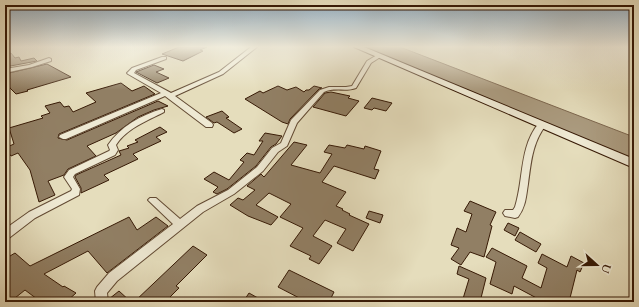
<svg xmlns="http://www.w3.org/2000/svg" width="639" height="307" viewBox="0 0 639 307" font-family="Cardo,serif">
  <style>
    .water { fill: #aa9a7e; stroke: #7c664e }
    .building { fill: #917f64; stroke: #361905 }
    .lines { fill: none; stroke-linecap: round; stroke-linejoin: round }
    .street-casing { stroke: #624a33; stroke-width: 2 }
    .secondary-casing { stroke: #361905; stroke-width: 2 }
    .street { fill: #eee9d3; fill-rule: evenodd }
    .secondary { fill: #eee9d3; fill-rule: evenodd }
  </style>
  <rect width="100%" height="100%" fill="#e5ddbc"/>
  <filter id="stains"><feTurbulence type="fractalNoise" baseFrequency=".005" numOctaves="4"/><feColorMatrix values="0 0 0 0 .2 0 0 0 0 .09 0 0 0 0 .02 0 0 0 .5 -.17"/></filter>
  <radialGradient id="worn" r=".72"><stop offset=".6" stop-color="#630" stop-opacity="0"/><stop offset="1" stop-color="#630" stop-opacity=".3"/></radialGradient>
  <polygon class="water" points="358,47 400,47 634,137 634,165"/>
  <g class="building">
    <polygon points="179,47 207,47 200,50 203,51 183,61 162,54"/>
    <polygon points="11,53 15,58 19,57 21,61 34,58 37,61 5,67 5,55"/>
    <polygon points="47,64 71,77 27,90 28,91 16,94 10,88 5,79 5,74"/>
    <polygon points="154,65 164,69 156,72 169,78 157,83 136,72"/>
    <polygon points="121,83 132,91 144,86 155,94 59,134 58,138 67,140 158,101 168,106 154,110 138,117 116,133 87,146 96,156 68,169 64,175 48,181 55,195 39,202 30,170 18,153 11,156 5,148 14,144 9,128 43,118 41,116 50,113 45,106 60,102 64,107 69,106 73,112 96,102 86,93"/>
    <polygon points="278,86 287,90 296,87 304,92 306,90 309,90 314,86 322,88 319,89 290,119 288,124 282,122 245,99 260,91 263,93"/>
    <polygon points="331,92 350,96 348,98 359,101 346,116 313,107 325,93"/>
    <polygon points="372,98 392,103 386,111 374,108 372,110 364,108"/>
    <polygon points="222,111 229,117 226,118 242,129 234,133 217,122 214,123 206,117"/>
    <polygon points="160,127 167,132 156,137 161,141 133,154 138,159 104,175 109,180 81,193 81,188 75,177 76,175 121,155 119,151 129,148 127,146 138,142 135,140"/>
    <polygon points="265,133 282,136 276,144 271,147 256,166 227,189 217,194 213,192 218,187 204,179 214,172 229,180 244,162 240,160 247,153 254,155 263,141 259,141"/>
    <polygon points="294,142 307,145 291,165 320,173 332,154 324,152 329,145 345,148 347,145 364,149 365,146 381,151 374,169 379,170 375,179 334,166 322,182 346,192 336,206 343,209 342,210 350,214 349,215 369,224 353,251 337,243 346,229 325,220 313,236 332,246 319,264 309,259 311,256 290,246 303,228 280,217 291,204 269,193 256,205 278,217 271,225 248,216 230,205 238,198 243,200 255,190 247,186 261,174 264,177"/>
    <polygon points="470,201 496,212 490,225 492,226 484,257 470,252 461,265 451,259 459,248 451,245 457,228 466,232 472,214 464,211"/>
    <polygon points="369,211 383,215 380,223 366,218"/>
    <polygon points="129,217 137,230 156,217 168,226 107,273 88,251 44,274 63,287 64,286 76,293 66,302 41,302 25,290 10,302 5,302 5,259 15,253 30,266"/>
    <polygon points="508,223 519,228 515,236 504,230"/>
    <polygon points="520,232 541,244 536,252 515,240"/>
    <polygon points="193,246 207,255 176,286 179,288 165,302 134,302"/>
    <polygon points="492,248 527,266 522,278 541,288 547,268 538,263 542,254 567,267 571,256 584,263 580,272 577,270 570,298 569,297 568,302 544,302 514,286 512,294 490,284 496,262 486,257"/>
    <polygon points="459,266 486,278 480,302 462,302 469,279 457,274"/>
    <polygon points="289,270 334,292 329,302 307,302 278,287"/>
    <polygon points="119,291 131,302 109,302 109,299"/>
    <polygon points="249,293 265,302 243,302"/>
  </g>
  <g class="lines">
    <g class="street-casing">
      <g id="street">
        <polygon points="251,47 257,47 223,74 175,96 212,123 213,125 212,127 206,127 165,96 66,139 63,139 59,137 60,135 161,93 128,74 127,73 132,68 162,57 166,57 166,59 136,70 134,73 171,93 219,72"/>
        <path d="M377,55L382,56L371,63L356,88C346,92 334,87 324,92L297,123L287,146L278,152L263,171L234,194L203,212L117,281L107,293L108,302H96L95,291L97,287L109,273L173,224L150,202L148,200L150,198H156L180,219L197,206L228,190L257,167L272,148L281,143L291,120L320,90L329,87H346L352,86L367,61Z"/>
        <polygon points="49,58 51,59 51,61 32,67 5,73 5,69 29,65"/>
        <path d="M162,109L164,110V112C147,121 127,128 116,145L118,150L115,155L75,174L73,177L80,189L79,195L35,218L9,238L5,239V229L29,212L71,191L72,189L64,177L69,170L109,151L110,150L108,145C120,127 141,115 162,109Z"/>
        <path d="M539,123H542L546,125C532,143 531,163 528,184C526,196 526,206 518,217L515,218L505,216L503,213L505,210H513L515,207C524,179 519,147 539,123Z"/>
      </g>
    </g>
    <g class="secondary-casing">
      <polygon id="secondary" points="354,47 364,47 634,159 634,168"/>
    </g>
    <use href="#street" class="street"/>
    <use href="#secondary" class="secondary"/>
  </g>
  <linearGradient id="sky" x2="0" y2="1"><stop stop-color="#8faabe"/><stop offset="0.52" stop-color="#f3f0e1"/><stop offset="1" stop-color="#f3f0e1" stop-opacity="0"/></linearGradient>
  <rect width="639" height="90" fill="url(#sky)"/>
  <rect width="639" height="307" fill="none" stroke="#e5ddbc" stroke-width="20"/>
  <rect x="6" y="6" width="627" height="295" fill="none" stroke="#361905" stroke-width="2"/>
  <rect x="10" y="10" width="619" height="287" fill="none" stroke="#361905"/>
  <g transform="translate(597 265) rotate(111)" stroke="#eee9d3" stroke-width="3" paint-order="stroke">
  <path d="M0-3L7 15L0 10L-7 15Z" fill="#361905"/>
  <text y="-6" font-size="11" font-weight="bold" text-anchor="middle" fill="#361905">U</text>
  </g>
  <rect width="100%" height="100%" filter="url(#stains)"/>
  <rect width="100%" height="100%" fill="url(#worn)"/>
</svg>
